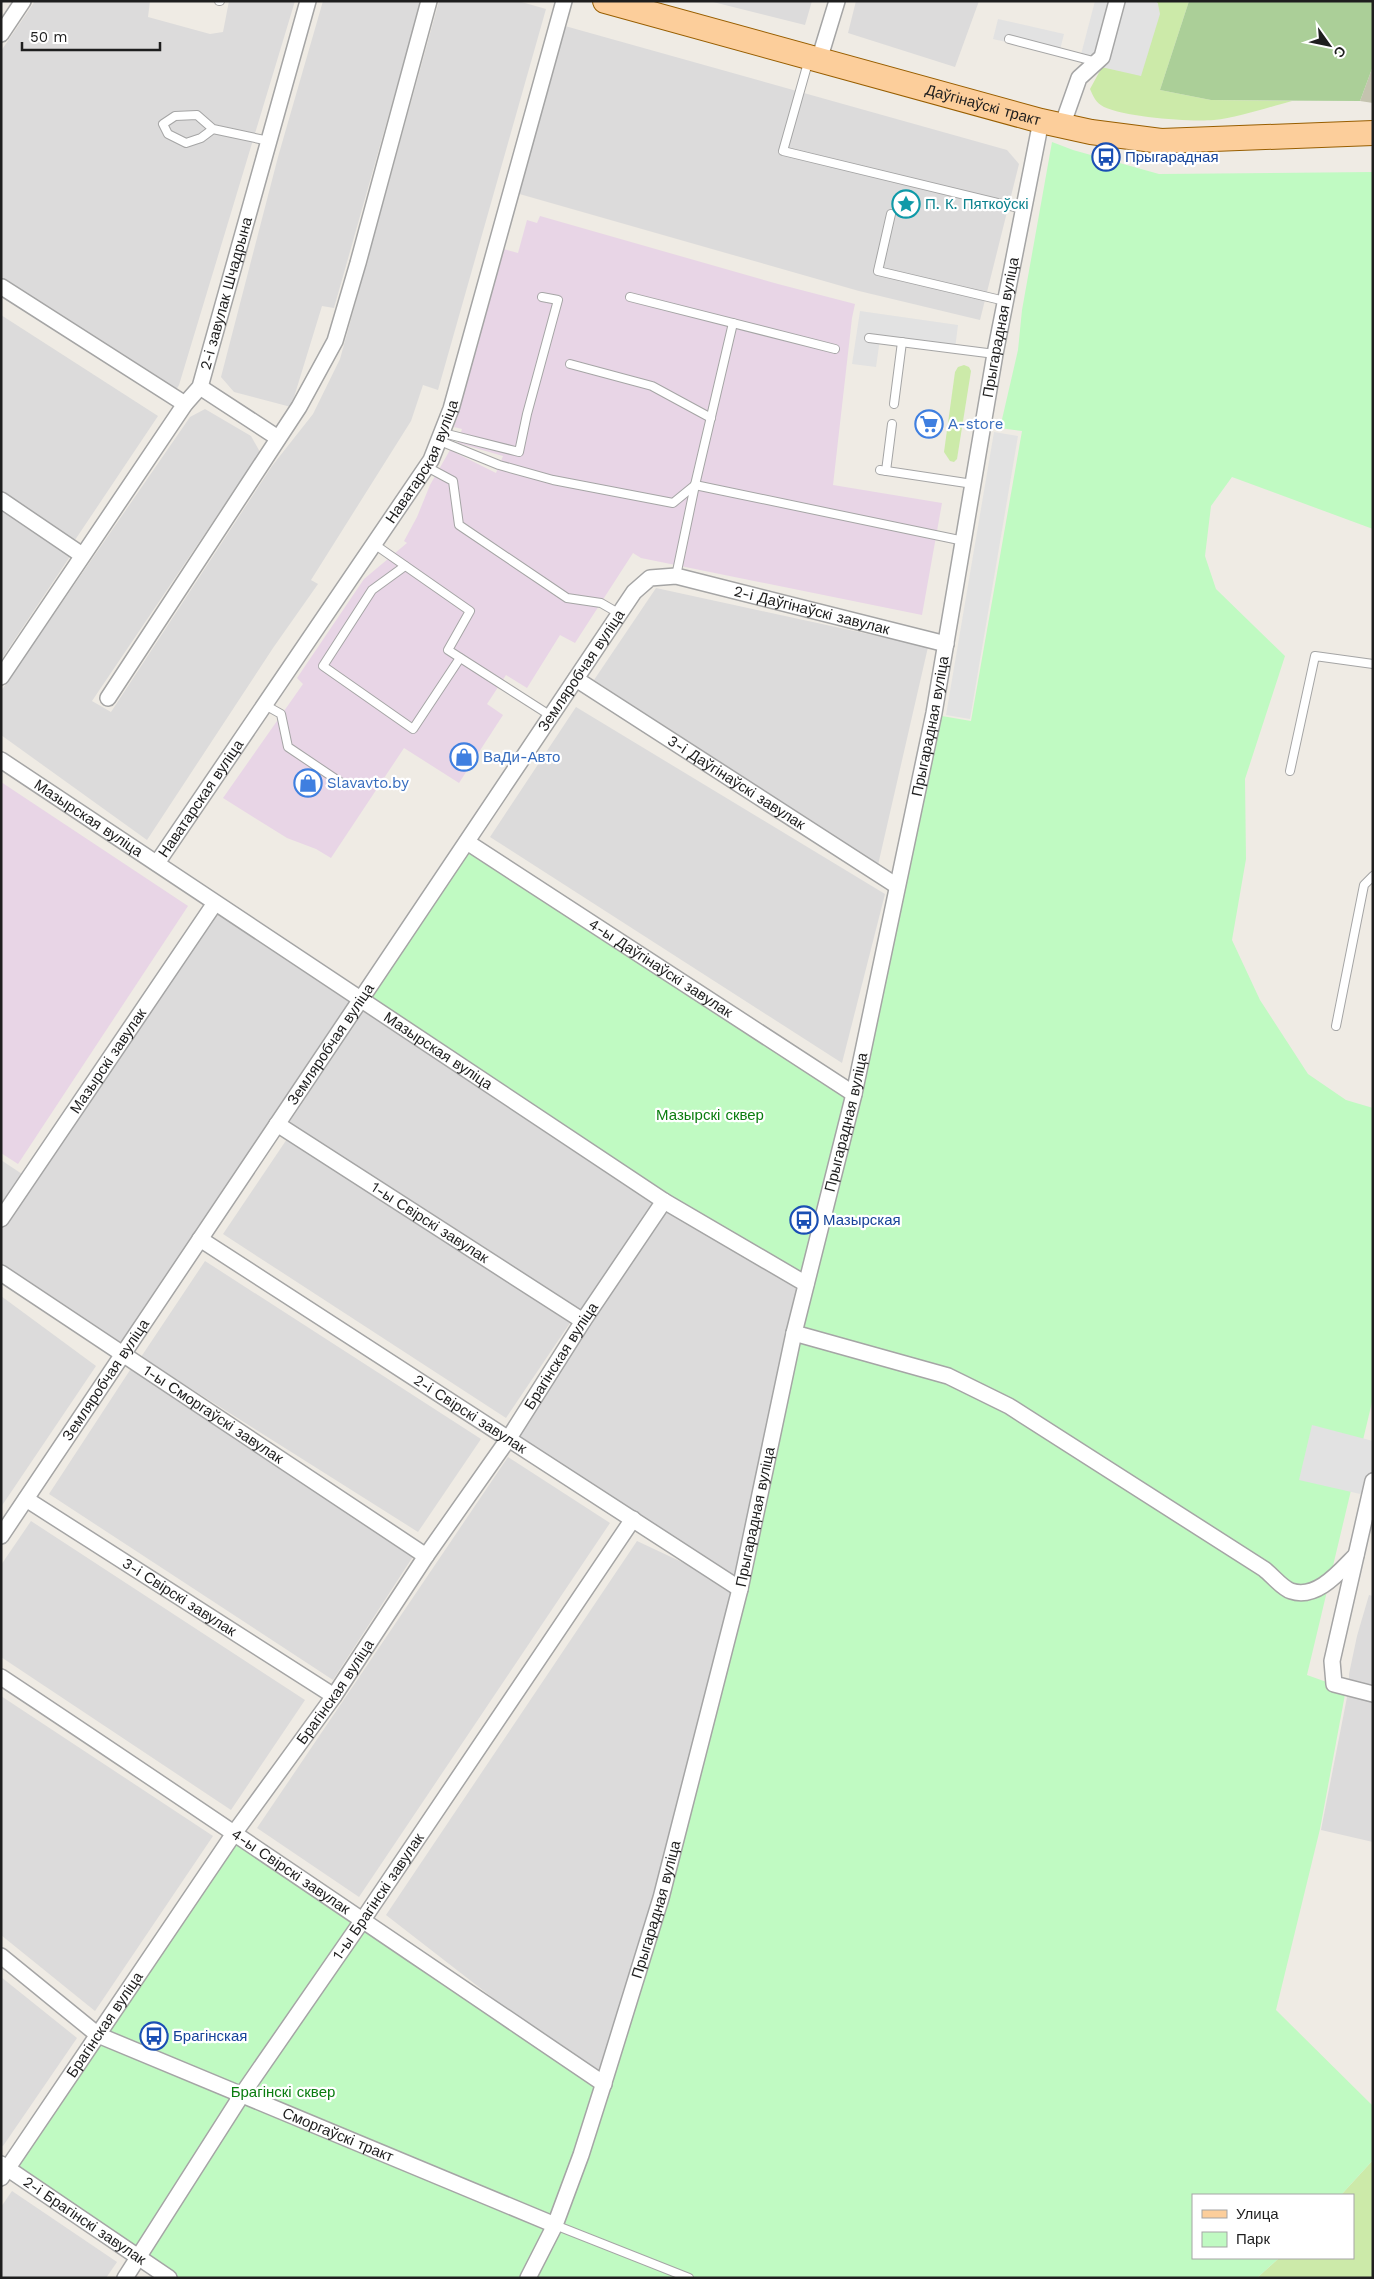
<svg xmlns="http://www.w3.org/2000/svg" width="1374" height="2279" viewBox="0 0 1374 2279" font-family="'Work Sans',sans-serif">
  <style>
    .residential { fill: #dcdbdb }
    .industrial { fill: #e8d5e6 }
    .construction { fill: #c4c3af }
    .grass { fill: #cceaa9 }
    .forest { fill: #abcf98 }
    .park { fill: #c0fac2 }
    .parking { fill: #e2e2e2 }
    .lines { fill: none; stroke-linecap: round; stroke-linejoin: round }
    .service-casing { stroke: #a5a5a5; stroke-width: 10 }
    .minor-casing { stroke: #a5a5a5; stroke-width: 18 }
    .primary-casing { stroke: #985e00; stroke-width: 26 }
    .service { stroke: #fff; stroke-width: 8 }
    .minor { stroke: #fff; stroke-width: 15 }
    .primary { stroke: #fcce9b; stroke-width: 24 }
    .labels { text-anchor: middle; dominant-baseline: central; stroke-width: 4.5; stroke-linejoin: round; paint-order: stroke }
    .street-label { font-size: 15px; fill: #1e1e1e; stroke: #fff }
    .transit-label { font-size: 15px; fill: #164399; stroke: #fff; text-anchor: start }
    .culture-label { font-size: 15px; fill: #0d838f; stroke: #fff; text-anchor: start }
    .shop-label { font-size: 15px; fill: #366cbe; stroke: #fff; text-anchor: start }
    .park-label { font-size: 15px; fill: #0a7d0f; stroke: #fff }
  </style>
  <rect width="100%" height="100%" fill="#efebe4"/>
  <g class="residential">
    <polygon points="35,1 150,1 148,17 210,34 223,32 229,1 295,1 179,385 176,390 10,282 1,279 1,51"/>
    <polygon points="323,1 421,1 334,308 322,306 291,407 234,392 221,377 278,157"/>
    <polygon points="439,1 518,1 546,9 438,390 423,385 411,421 311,580 318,584 273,648 147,840 1,735 1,691 190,417 205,409 251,436 260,452 92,701 111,712 272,466 313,414 340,359"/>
    <polygon points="709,1 812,1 805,25"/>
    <polygon points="856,1 979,1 955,67 848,33"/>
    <polygon points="565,26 1007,150 1019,164 980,320 859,291 516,193"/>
    <polygon points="1,315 158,416 73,543 1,493"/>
    <polygon points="1,506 71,555 1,660"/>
    <polygon points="656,588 928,647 878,865 594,680"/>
    <polygon points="576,707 885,894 842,1063 490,837"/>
    <polygon points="215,903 806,1284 740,1589 604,2084 386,1915 637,1541 735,1587 509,1438 583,1321 277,1124 123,1354 1,1273 1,1160 28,1178"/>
    <polygon points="289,1136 572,1320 506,1418 223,1234"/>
    <polygon points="205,1261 481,1439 418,1532 141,1357"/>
    <polygon points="1,1296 96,1366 1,1507"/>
    <polygon points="132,1367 414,1555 333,1680 49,1494"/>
    <polygon points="508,1457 610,1523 359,1897 257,1828"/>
    <polygon points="31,1521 305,1700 231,1810 1,1657 1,1565"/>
    <polygon points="1369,1595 1373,1596 1373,1842 1321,1830 1349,1687 1349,1674 1357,1636"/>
    <polygon points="1,1696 213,1836 95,2011 1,1935"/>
    <polygon points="1,1977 77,2038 3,2146 1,2145"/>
    <polygon points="12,2191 117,2262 106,2278 1,2278 1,2207"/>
  </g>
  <g class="industrial">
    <polygon points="540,216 778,284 855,304 852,318 833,485 942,503 922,615 641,558 633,553 575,643 560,635 527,688 506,675 487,704 503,715 459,783 404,748 331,858 316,849 287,838 223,798 303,684 297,678 364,579 407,543 404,541 417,517 430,485 450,450 496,473 503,456 458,443 462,429 454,427 503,249 518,253 527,220 537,223"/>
    <polygon points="1,782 188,906 18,1164 1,1153"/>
  </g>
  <polygon class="construction" points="1373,66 1373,103 1360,101"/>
  <g class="grass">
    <path d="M1156,1H1189L1160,90L1211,100L1292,101C1269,107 1237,118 1214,120C1188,122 1126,117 1104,107C1096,103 1093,96 1090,89L1102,67L1158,4Z"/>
    <polygon points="964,365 969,367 971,371 957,459 954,462 950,461 944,452 955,372 958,367"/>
    <polygon points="1373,2160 1373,2278 1257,2278 1279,2258 1353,2258 1353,2195 1341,2195"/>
  </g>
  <polygon class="forest" points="1189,1 1373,1 1373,66 1360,101 1211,100 1160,90"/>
  <g class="park">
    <polygon points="1052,142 1073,150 1159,174 1373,172 1373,529 1232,477 1211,506 1205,556 1216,589 1285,656 1245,779 1246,859 1232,940 1260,1000 1308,1074 1346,1100 1373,1108 1373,1398 1307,1675 1346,1689 1320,1829 1276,2010 1373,2106 1373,2160 1341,2195 1193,2195 1193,2258 1279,2258 1257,2278 169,2278 8,2168 235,1832 604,2084 663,1898 936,715 971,721 1022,431 1000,428 1018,350 1022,310"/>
    <polygon points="467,842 854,1094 806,1284 361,1001"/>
  </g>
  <g class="parking">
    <polygon points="1095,1 1156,1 1158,4 1160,14 1141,76 1079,62"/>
    <polygon points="998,19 1064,34 1059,54 993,39"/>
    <polygon points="860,311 958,325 955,349 880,339 876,367 852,364"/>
    <polygon points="994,432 1018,436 970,719 946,715"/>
    <polygon points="1312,1425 1373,1441 1373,1481 1369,1496 1299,1480"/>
  </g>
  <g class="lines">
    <g class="service-casing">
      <g id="service">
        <polyline points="219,1 220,1"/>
        <polyline points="1009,39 1097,62"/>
        <polyline points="809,59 783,151 1023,209"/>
        <polyline points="213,129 197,115 175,116 163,124 168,134 186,143 201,138 213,129 269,141"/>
        <polyline points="891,214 878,271 1005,301"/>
        <polyline points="630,297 835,349"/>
        <polyline points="869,338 995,354"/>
        <polyline points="570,364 652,386 711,418"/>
        <polyline points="894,404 902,342"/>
        <polyline points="443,433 519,452 527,414 558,300 542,297"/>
        <polyline points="440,441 499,465 553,480 673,503 695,485"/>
        <polyline points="427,467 453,481 459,525 567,598 601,603 620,614"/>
        <polyline points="880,470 973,484"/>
        <polyline points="886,471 892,424"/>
        <polyline points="695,485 964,541"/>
        <polyline points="374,544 470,611 448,650 551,716"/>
        <polyline points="405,566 372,590 323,666 413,729 460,658"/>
        <polyline points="676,576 695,485 733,323"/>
        <polyline points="265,705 281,714 288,747 343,784"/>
        <polyline points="1290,771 1315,656 1373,664"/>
        <polyline points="1336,1026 1364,885 1373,876"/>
        <polyline points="555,2225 689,2278"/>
      </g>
    </g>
    <g class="minor-casing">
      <g id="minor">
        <polyline points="1,34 23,1"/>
        <polyline points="819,60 837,1"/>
        <polyline points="1062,126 1079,78 1102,57 1117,1"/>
        <polyline points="2,287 185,404"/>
        <polyline points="200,387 278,438"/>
        <polyline points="1,500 82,555"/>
        <path id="s1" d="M1,677L185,404L200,387L308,1"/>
        <path id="s2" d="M576,679L897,886"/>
        <polyline points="108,698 299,407 335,341 358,263 429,1"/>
        <path id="s3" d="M1,760L664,1201L806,1284"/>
        <path id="s4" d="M467,842L854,1094"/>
        <path id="s5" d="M157,863L431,460L451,409L564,1"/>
        <path id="s6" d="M277,1124L583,1321"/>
        <path id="s7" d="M1,1219L215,903"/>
        <path id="s8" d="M200,1239L740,1589"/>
        <path id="s9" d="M1,1273L426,1556"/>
        <path d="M794,1333L948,1376L1009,1406L1264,1569C1272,1575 1282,1588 1291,1591C1317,1600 1340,1571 1356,1555"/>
        <polyline points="1373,1481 1332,1661 1334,1684 1373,1694"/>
        <path id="s10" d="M26,1499L334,1696"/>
        <path id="s11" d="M1,1536L634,592L650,578L676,576L946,644"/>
        <path id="s12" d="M1,1677C203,1811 403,1948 604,2084"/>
        <path id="s13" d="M1,1956L98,2035L555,2225"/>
        <path id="s14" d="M1,2164L169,2278"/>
        <path id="s15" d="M1,2178L235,1832L334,1696L426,1556L509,1438L583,1321L664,1201"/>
        <path id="s16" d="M125,2278L241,2096L362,1921L633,1519"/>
        <path id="s17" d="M528,2278L555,2225L581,2155L606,2076L661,1898L740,1589L794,1333L854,1094L934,713L995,354L1041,121"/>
      </g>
    </g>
    <g class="primary-casing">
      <g id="primary">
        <path id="s18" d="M605,1L1041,121L1091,132L1161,141L1373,133"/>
      </g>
    </g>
    <use href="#service" class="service"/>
    <use href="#minor" class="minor"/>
    <use href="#primary" class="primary"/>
  </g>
  <defs>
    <g id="bus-ring" transform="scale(1.4375)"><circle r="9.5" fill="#fff" stroke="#1a4fb4" stroke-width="1.5"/><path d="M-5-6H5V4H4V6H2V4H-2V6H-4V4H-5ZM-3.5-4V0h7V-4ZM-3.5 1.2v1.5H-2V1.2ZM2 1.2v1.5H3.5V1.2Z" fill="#1a4fb4"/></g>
    <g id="sight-ring" transform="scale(1.4375)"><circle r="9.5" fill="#fff" stroke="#0f9aa8" stroke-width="1.5"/><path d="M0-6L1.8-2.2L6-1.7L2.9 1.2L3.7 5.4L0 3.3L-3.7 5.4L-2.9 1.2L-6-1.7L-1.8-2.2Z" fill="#0f9aa8"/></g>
    <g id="supermarket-ring" transform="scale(1.4375)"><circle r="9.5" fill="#fff" stroke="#3f7fe0" stroke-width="1.5"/><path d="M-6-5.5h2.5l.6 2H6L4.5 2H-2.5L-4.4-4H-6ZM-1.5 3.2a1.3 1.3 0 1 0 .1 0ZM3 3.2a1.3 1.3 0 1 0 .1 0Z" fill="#3f7fe0"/></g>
    <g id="shop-ring" transform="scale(1.4375)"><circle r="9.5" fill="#fff" stroke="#3f7fe0" stroke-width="1.5"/><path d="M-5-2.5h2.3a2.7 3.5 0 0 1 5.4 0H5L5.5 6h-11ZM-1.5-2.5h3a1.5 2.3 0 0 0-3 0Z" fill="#3f7fe0"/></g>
  </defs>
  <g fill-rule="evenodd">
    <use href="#bus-ring" x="1106" y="157"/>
    <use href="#sight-ring" x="906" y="204"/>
    <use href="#supermarket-ring" x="929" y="424"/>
    <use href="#shop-ring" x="464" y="757"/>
    <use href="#shop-ring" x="308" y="783"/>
    <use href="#bus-ring" x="804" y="1220"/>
    <use href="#bus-ring" x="154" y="2036"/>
  </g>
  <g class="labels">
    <g class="street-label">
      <text stroke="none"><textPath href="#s18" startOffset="392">Даўгінаўскі тракт</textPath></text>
      <text stroke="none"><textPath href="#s1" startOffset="449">2-і завулак Шчадрына</textPath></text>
      <text stroke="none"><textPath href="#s17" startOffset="2011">Прыгарадная вуліца</textPath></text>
      <text stroke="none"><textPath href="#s5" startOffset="482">Наватарская вуліца</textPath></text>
      <text stroke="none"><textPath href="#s11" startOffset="1324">2-і Даўгінаўскі завулак</textPath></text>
      <text stroke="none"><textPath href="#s11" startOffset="1042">Земляробчая вуліца</textPath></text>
      <text stroke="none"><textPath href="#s17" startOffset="1606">Прыгарадная вуліца</textPath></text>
      <text stroke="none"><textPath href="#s2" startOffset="191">3-і Даўгінаўскі завулак</textPath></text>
      <text stroke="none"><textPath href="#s5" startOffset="78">Наватарская вуліца</textPath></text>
      <text stroke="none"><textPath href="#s3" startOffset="105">Мазырская вуліца</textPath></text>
      <text stroke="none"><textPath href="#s4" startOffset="231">4-ы Даўгінаўскі завулак</textPath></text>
      <text stroke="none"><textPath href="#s11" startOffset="592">Земляробчая вуліца</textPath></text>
      <text stroke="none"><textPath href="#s3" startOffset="525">Мазырская вуліца</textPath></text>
      <text stroke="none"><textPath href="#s7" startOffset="191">Мазырскі завулак</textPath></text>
      <text stroke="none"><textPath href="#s17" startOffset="1201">Прыгарадная вуліца</textPath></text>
      <text stroke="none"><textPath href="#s6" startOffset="182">1-ы Свірскі завулак</textPath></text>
      <text stroke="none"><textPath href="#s15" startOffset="995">Брагінская вуліца</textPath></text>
      <text stroke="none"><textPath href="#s11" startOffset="188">Земляробчая вуліца</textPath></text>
      <text stroke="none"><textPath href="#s8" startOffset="322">2-і Свірскі завулак</textPath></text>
      <text stroke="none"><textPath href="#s9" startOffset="255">1-ы Сморгаўскі завулак</textPath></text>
      <text stroke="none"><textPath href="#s17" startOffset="796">Прыгарадная вуліца</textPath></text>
      <text stroke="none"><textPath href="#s10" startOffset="182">3-і Свірскі завулак</textPath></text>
      <text stroke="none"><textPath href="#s15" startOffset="590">Брагінская вуліца</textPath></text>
      <text stroke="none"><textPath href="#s12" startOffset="349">4-ы Свірскі завулак</textPath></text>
      <text stroke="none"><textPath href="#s16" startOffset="458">1-ы Брагінскі завулак</textPath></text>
      <text stroke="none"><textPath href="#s17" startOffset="391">Прыгарадная вуліца</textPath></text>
      <text stroke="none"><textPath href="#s15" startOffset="185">Брагінская вуліца</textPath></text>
      <text stroke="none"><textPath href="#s13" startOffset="385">Сморгаўскі тракт</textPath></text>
      <text stroke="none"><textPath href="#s14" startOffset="101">2-і Брагінскі завулак</textPath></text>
    </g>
    <g class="transit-label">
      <text x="1125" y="157">Прыгарадная</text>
      <text x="823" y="1220">Мазырская</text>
      <text x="173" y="2036">Брагінская</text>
    </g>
    <g class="culture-label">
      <text x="925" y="204">П. К. Пяткоўскі</text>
    </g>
    <g class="shop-label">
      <text x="948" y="424">А-store</text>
      <text x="483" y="757">ВаДи-Авто</text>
      <text x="327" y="783">Slavavto.by</text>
    </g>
    <g class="park-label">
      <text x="710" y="1115">Мазырскі сквер</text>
      <text x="283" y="2092">Брагінскі сквер</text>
    </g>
  </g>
  <rect width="1374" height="2279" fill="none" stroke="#1e1e1e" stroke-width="5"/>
  <rect x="1192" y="2194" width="162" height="65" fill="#ffffff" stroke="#a5a5a5"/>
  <rect x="1202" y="2210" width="25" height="8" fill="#fcce9b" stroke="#a5a5a5"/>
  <text x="1236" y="2219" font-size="15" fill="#1e1e1e">Улица</text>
  <rect x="1202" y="2232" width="25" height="15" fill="#c0fac2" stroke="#a5a5a5"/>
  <text x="1236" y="2244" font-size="15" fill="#1e1e1e">Парк</text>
  <g transform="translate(1329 45) rotate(123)" stroke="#ffffff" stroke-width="4" paint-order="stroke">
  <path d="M0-4L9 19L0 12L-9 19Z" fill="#1e1e1e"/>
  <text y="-8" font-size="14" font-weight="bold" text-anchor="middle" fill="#1e1e1e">С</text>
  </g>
  <path d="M22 42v8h138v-8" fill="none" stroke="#1e1e1e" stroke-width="2.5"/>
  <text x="30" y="42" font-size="15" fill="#1e1e1e" stroke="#ffffff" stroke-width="4" paint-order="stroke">50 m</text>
</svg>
